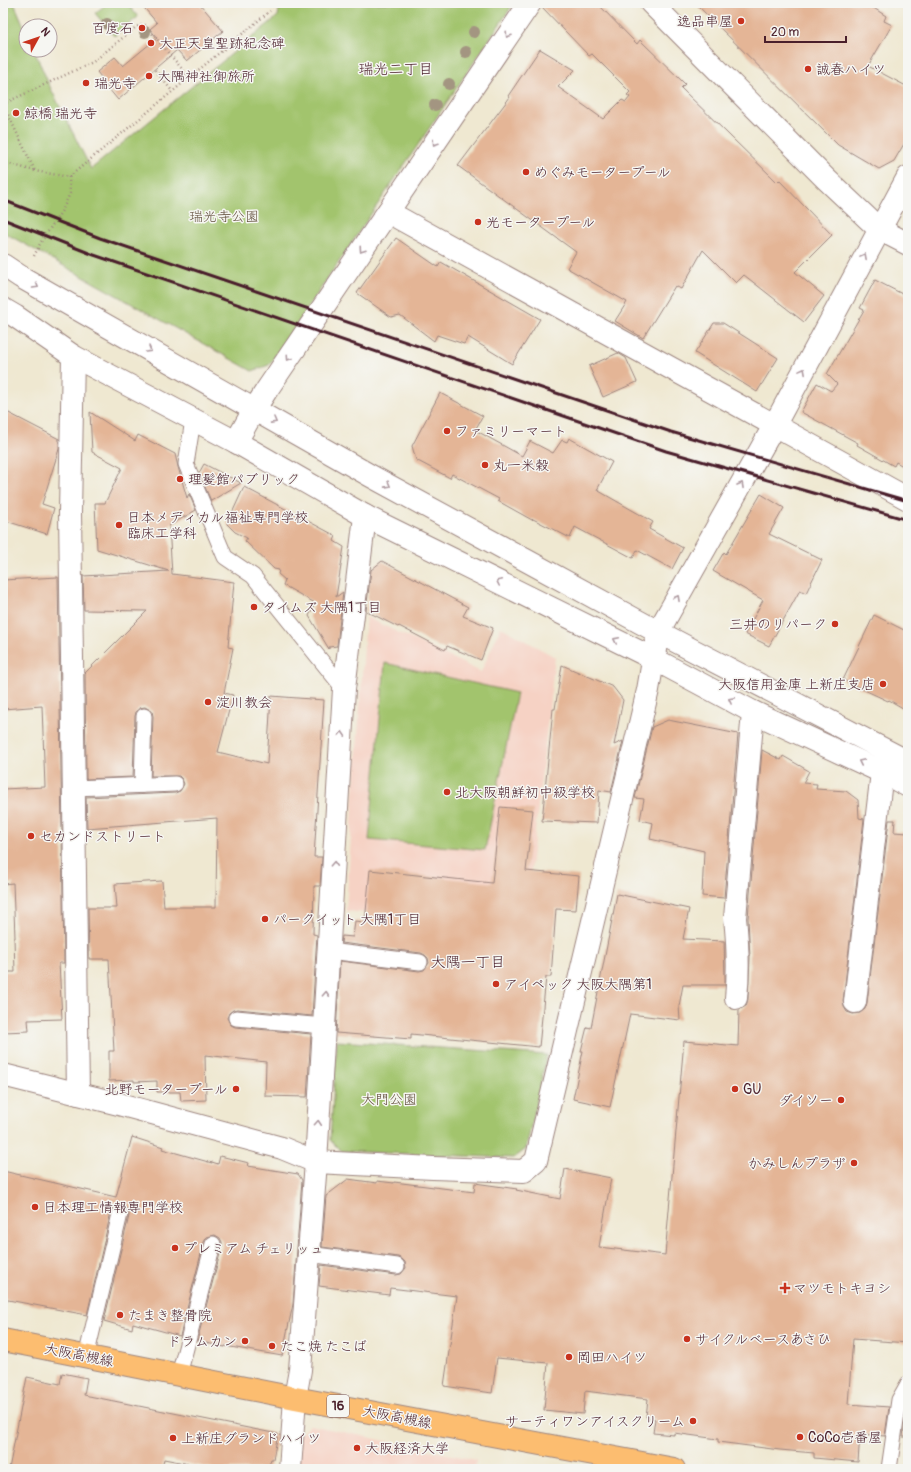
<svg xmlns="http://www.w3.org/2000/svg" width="911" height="1472" viewBox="0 0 911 1472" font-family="Pangolin,'Klee One',sans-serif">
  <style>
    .built { fill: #f6d2c4 }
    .green { fill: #a2c46d; stroke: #76724c }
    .building { fill: #e4b596 }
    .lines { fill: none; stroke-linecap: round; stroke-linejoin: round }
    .service-casing { stroke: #9c847e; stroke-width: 17 }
    .minor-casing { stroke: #9c847e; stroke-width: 24 }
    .tertiary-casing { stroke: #9c847e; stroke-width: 24 }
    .primary-casing { stroke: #9c847e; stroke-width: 24 }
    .path { stroke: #9c847e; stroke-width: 2.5; stroke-dasharray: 1 3; stroke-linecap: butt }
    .service { stroke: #fff; stroke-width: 15 }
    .minor { stroke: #fff; stroke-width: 22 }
    .tertiary { stroke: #fff; stroke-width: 22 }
    .primary { stroke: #fcbd6f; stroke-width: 22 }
    .rail { stroke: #4a1f2b; stroke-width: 3 }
    .tree { fill: #a39581 }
    .oneway { stroke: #ae9aa0 }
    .poi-dot { fill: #c8321e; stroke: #f6f6f2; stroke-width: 1.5 }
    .labels { text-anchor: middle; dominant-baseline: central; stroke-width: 3; stroke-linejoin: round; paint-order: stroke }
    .shield { fill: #f6f6f2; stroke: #7e6067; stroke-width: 1 }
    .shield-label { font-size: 13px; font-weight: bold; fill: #4a1f2b }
    .poi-label { font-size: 14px; fill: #4a1f2b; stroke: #f6f6f2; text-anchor: start }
    .park-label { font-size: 14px; fill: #64513f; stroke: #f6f6f2 }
    .street-label { font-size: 14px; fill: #4a1f2b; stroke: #f6f6f2 }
    .neighbourhood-label { font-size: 15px; fill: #4a1f2b; stroke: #f6f6f2 }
  </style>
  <rect width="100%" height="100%" fill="#f6f6f2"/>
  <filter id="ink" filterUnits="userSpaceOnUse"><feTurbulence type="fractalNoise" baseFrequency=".025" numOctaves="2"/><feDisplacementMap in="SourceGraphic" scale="8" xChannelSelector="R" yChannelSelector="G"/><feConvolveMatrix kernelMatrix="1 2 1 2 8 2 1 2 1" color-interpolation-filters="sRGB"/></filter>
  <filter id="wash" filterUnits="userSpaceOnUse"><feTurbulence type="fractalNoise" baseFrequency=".012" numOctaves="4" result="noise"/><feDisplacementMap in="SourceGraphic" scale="16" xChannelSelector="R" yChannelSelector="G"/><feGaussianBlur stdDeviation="0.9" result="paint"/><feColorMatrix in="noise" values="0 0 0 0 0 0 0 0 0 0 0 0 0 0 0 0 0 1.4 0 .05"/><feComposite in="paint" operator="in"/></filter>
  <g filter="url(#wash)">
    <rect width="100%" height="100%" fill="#efe8d1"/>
    <g class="built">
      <polygon points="366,617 481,672 501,627 555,657 524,928 346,911"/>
      <polygon points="310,1425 476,1460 475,1469 296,1469 298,1436"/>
    </g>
    <g class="green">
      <polygon points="3,3 14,3 26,31 26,50 34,50 51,89 91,169 278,16 280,3 514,3 269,365 252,371 3,232"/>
      <polygon points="108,3 127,3 138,17 114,36 95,13"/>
      <polygon points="385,663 517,693 485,850 369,840"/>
      <polygon points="337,1041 547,1055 526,1149 514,1158 341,1151 330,1140"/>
    </g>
    <g id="blocks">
      <g class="building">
        <polygon points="140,3 199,3 223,31 187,61 177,50 118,100 104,83 105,82 97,72 115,57 123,66 157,38 150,29 157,23"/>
        <polygon points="542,3 597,3 637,44 640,40 685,84 681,88 777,182 779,180 832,235 795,272 824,296 804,322 744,275 736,283 703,250 681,289 675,286 643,338 615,321 627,302 567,268 576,252 458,166 510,97 508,96 540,49 575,70 558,87 603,119 622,100 626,102 630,97 627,95 630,92 592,54 589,56 542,7"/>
        <polygon points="695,3 866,3 886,16 884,21 892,25 868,66 908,87 908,137 894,161 879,169 838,145"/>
        <polygon points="396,238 438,267 441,262 540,319 512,364 468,337 464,344 437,335 434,341 400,315 391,317 357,293"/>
        <polygon points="875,280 908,297 908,469 896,462 894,466 857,445 858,443 801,412 817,383 831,391 837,384 827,374 864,310 860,308"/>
        <polygon points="714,323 723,323 778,358 757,392 695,353"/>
        <polygon points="618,353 626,358 637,382 603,397 589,366"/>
        <polygon points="440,393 483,416 475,430 522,456 530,441 553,453 562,440 567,442 569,438 612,462 597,490 653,522 649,529 683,548 672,569 637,550 633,558 575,527 570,538 533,519 532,520 498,501 499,499 452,474 450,478 416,460 412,446"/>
        <polygon points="3,410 59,439 59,449 42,504 54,508 47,534 3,520"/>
        <polygon points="90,412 135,441 138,435 175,454 178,467 187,498 189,494 196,510 169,526 172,574 234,582 228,647 233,648 224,693 233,695 218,752 267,764 271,696 324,700 314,857 322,857 320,886 314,886 313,934 317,935 312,1016 237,1009 233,1010 229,1013 227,1018 231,1025 235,1027 311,1034 307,1097 265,1096 266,1062 205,1055 206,1100 181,1101 180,1092 157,1092 157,1081 134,1082 134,1080 109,1081 109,1051 114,1051 109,959 89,959 88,908 117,908 115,884 162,881 164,907 216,907 217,818 87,828 86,797 175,793 180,791 184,784 182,779 179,776 151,776 153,716 152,711 145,707 139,708 136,712 135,716 133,777 86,779 85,673 147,611 84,610 83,576 169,571 97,549 95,503 105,503 122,468 92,452"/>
        <polygon points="204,464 241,483 211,501 199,473"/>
        <polygon points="244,487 336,536 334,541 344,547 336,597 343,592 337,646 329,647 329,649 309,616 315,603 283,585 285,580 278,574 279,570 274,569 245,541 247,538 235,532 227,524"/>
        <polygon points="761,494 784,508 769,534 822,560 806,593 800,590 769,646 745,634 763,600 713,571 724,552 726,554"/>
        <polygon points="382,561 468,607 463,616 493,628 481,660 447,646 445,650 399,626 398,627 366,611 371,570"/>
        <polygon points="58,577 64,963 59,963 62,1019 28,1020 29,1031 3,1032 3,972 15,972 14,938 15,938 13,883 3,884 3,789 45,787 42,706 3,709 3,580"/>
        <polygon points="874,615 908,632 908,711 889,700 888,701 843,680"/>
        <polygon points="562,665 613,687 623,700 614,745 623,741 611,792 599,790 597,823 542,821 553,709 555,709"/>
        <polygon points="668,720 738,734 724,898 702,896 704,851 650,839 653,823 640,820 644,799 635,798 652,727"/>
        <polygon points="762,750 781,760 783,756 809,771 803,783 817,784 816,789 846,791 858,800 859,818 864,819 843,1001 844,1007 847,1012 853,1014 860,1013 865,1009 867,1003 889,820 895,820 894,832 908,833 905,899 908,899 908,1343 853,1339 848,1404 889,1407 885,1436 860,1434 858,1462 814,1458 814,1453 780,1450 718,1442 718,1439 674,1433 674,1435 653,1433 655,1419 646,1417 648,1399 585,1391 583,1414 544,1410 548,1363 497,1358 492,1393 444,1386 457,1296 390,1288 389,1295 319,1286 321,1265 396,1275 401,1274 406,1268 405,1262 402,1259 398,1257 322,1247 326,1196 348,1179 377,1183 377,1181 394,1183 394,1182 474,1192 475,1183 517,1189 516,1190 560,1199 565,1169 611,1178 599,1247 665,1255 684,1041 738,1046 739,1010 746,1006 748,999 750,958 748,918"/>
        <polygon points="500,807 533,810 526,871 579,876 576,910 556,909 551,977 546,977 539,1047 411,1034 411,1039 336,1033 340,961 419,971 424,970 429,963 428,958 425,955 421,953 341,943 342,936 353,937 355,921 365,922 370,870 492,883"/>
        <polygon points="617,894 689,909 683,939 724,941 725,978 725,985 683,985 679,1006 680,1020 630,1014 610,1107 573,1099 583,1051 581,1051 587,1027 591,1028"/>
        <polygon points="132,1137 163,1147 162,1149 212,1163 212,1162 218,1164 220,1156 249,1163 248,1166 298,1174 302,1180 293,1304 282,1356 225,1346 225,1347 197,1341 222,1246 222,1242 220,1238 215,1235 207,1237 204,1242 180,1336 133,1323 132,1329 104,1321 129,1216 129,1212 126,1208 122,1205 114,1208 111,1212 87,1315 3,1299 3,1171 116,1197"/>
        <polygon points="62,1373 87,1378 84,1395 278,1434 273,1459 271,1459 268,1469 215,1469 164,1459 162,1469 9,1469 27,1377 60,1384"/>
        <polygon points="907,1408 908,1409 908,1437 903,1437"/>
      </g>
    </g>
  </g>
  <g filter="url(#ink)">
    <use href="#blocks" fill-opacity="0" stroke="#9c847e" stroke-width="1"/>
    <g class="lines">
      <g class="service-casing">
        <g id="service">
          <polyline points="193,420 186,464 225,557 253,576 344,689"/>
          <polyline points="142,785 144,716"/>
          <polyline points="74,788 175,784"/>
          <polyline points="329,951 420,962"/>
          <polyline points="236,1018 324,1026"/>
          <polyline points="309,1254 397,1266"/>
          <polyline points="86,1357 120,1214"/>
          <polyline points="179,1375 213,1244"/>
          <polyline points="889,1469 899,1400 908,1384"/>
        </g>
      </g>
      <g class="minor-casing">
        <g id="minor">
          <polyline points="388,212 908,499"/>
          <polyline points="73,356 70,512 78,1094"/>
          <polyline points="236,442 254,410 266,391 530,3"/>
          <path d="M736,998C739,971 738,946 735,918L753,712"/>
          <polyline points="855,1002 882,772"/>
          <polyline points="3,1075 119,1104 282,1148 316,1162 433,1168 524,1171 536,1161 648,690 658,632 774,426 908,177"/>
          <polyline points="290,1469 295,1398 300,1370 316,1162 344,689 365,516"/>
        </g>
      </g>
      <g class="tertiary-casing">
        <g id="tertiary">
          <polyline points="651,3 826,179 879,229 908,244"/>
          <polyline points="3,265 21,277 371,476 658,632 908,762"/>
          <polyline points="3,309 15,316 73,356 236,442 365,516 654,659 753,712 882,772 908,786"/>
        </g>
      </g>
      <g class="primary-casing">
        <polyline id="primary" points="3,1340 295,1398 674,1469"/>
      </g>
      <g class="path">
        <polyline points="155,70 172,91"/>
        <polyline points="3,104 93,62 136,27 144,24 189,77"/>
        <polyline points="3,104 35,171"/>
        <polyline points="3,162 35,171 69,177 270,11"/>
        <polyline points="34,256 41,242 63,209 70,193 69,177"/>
      </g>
      <use href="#service" class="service"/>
      <use href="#minor" class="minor"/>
      <use href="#tertiary" class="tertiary"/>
      <use href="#primary" class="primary"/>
      <g class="rail">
        <polyline points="3,200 100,238 671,432 908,501"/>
        <polyline points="3,219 94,255 666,451 908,520"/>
      </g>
    </g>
    <g class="tree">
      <circle cx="107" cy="24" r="6"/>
      <circle cx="145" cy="32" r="6"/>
      <circle cx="474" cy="32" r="6"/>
      <circle cx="466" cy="52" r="6"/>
      <circle cx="449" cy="84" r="6"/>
      <circle cx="435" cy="105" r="6"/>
    </g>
    <defs><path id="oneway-chevron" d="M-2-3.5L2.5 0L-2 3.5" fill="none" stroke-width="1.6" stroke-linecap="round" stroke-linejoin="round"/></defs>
    <g class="oneway">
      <use href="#oneway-chevron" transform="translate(508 35) rotate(124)"/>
      <use href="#oneway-chevron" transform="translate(435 143) rotate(124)"/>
      <use href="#oneway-chevron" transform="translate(362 250) rotate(124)"/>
      <use href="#oneway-chevron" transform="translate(864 256) rotate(-62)"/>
      <use href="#oneway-chevron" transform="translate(36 286) rotate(30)"/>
      <use href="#oneway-chevron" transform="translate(149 350) rotate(30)"/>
      <use href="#oneway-chevron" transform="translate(289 358) rotate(124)"/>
      <use href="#oneway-chevron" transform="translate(803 371) rotate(-62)"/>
      <use href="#oneway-chevron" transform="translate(274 421) rotate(29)"/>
      <use href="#oneway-chevron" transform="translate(388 485) rotate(29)"/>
      <use href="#oneway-chevron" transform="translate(741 485) rotate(-61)"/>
      <use href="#oneway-chevron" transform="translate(499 582) rotate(-154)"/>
      <use href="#oneway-chevron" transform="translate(677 598) rotate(-61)"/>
      <use href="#oneway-chevron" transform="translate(616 640) rotate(-154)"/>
      <use href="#oneway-chevron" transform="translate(731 700) rotate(-152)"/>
      <use href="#oneway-chevron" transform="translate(342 734) rotate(-87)"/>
      <use href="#oneway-chevron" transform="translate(861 762) rotate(-155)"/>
      <use href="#oneway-chevron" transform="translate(334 864) rotate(-87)"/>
      <use href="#oneway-chevron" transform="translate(326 994) rotate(-87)"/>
      <use href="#oneway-chevron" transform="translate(318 1123) rotate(-86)"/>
    </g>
  </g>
  <g class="poi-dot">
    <circle cx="741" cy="21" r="4"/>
    <circle cx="142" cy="28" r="4"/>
    <circle cx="151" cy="43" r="4"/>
    <circle cx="808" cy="69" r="4"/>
    <circle cx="149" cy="76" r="4"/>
    <circle cx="86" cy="83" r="4"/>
    <circle cx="16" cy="113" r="4"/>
    <circle cx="526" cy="172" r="4"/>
    <circle cx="478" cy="222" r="4"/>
    <circle cx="447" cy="431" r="4"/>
    <circle cx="485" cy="465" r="4"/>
    <circle cx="180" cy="479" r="4"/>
    <circle cx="119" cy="525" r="4"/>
    <circle cx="254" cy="607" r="4"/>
    <circle cx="835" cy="624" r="4"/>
    <circle cx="883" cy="684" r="4"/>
    <circle cx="208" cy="702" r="4"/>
    <circle cx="447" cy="792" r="4"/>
    <circle cx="31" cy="836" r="4"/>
    <circle cx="265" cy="919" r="4"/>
    <circle cx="496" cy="984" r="4"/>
    <circle cx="236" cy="1089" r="4"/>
    <circle cx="735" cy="1089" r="4"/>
    <circle cx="841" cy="1100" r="4"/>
    <circle cx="854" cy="1163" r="4"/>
    <circle cx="35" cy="1207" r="4"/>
    <circle cx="175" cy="1248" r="4"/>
    <path d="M783 1282h4v4h4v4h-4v4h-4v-4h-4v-4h4z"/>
    <circle cx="120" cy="1315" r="4"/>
    <circle cx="687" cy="1339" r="4"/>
    <circle cx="245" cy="1341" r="4"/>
    <circle cx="272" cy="1346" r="4"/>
    <circle cx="569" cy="1357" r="4"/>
    <circle cx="693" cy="1421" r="4"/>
    <circle cx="800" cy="1437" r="4"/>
    <circle cx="173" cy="1438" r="4"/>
    <circle cx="357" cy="1448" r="4"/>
  </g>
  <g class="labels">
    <rect class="shield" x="327" y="1395" width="22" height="22" rx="3"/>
    <g class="shield-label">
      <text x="338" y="1406">16</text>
    </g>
    <g class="poi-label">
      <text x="733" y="21" text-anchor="end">逸品串屋</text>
      <text x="134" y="28" text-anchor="end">百度石</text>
      <text x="159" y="43">大正天皇聖跡紀念碑</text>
      <text x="816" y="69">誠春ハイツ</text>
      <text x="157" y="76">大隅神社御旅所</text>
      <text x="94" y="83">瑞光寺</text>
      <text x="24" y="113">鯨橋 瑞光寺</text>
      <text x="534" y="172">めぐみモータープール</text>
      <text x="486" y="222">光モータープール</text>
      <text x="455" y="431">ファミリーマート</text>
      <text x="493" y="465">丸一米穀</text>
      <text x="188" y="479">理髪館パブリック</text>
      <text x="127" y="517">日本メディカル福祉専門学校<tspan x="127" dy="16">臨床工学科</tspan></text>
      <text x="262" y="607">タイムズ 大隅1丁目</text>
      <text x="827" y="624" text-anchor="end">三井のリパーク</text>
      <text x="875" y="684" text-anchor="end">大阪信用金庫 上新庄支店</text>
      <text x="216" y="702">淀川教会</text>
      <text x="455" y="792">北大阪朝鮮初中級学校</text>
      <text x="39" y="836">セカンドストリート</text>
      <text x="273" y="919">パークイット 大隅1丁目</text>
      <text x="504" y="984">アイペック 大阪大隅第1</text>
      <text x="228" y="1089" text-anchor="end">北野モータープール</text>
      <text x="743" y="1089">GU</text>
      <text x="833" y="1100" text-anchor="end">ダイソー</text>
      <text x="846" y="1163" text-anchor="end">かみしんプラザ</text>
      <text x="43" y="1207">日本理工情報専門学校</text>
      <text x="183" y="1248">プレミアム チェリッュ</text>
      <text x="793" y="1288">マツモトキヨシ</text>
      <text x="128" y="1315">たまき整骨院</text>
      <text x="695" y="1339">サイクルベースあさひ</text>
      <text x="237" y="1341" text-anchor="end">ドラムカン</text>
      <text x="280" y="1346">たこ焼 たこば</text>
      <text x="577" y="1357">岡田ハイツ</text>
      <text x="685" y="1421" text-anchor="end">サーティワンアイスクリーム</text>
      <text x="808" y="1437">CoCo壱番屋</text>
      <text x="181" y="1438">上新庄グランドハイツ</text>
      <text x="365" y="1448">大阪経済大学</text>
    </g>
    <g class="park-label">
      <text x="224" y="216">瑞光寺公園</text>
      <text x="389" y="1099">大門公園</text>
    </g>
    <g class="street-label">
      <text transform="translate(79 1355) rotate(11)">大阪高槻線</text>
      <text transform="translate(397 1417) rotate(11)">大阪高槻線</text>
    </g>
    <g class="neighbourhood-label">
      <text x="396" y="69">瑞光二丁目</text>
      <text x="468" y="962">大隅一丁目</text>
    </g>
  </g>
  <rect width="911" height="1472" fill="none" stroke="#f6f6f2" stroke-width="16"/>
  <g transform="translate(38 38) rotate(50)"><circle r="19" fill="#f6f6f2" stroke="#b1a0a2"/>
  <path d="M0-3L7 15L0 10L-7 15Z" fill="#c8321e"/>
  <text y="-6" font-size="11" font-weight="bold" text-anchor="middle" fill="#4a1f2b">N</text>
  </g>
  <path d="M765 36v6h81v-6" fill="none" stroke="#4a1f2b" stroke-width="2"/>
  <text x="771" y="36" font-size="12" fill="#4a1f2b" stroke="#f6f6f2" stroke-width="3" paint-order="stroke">20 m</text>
</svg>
